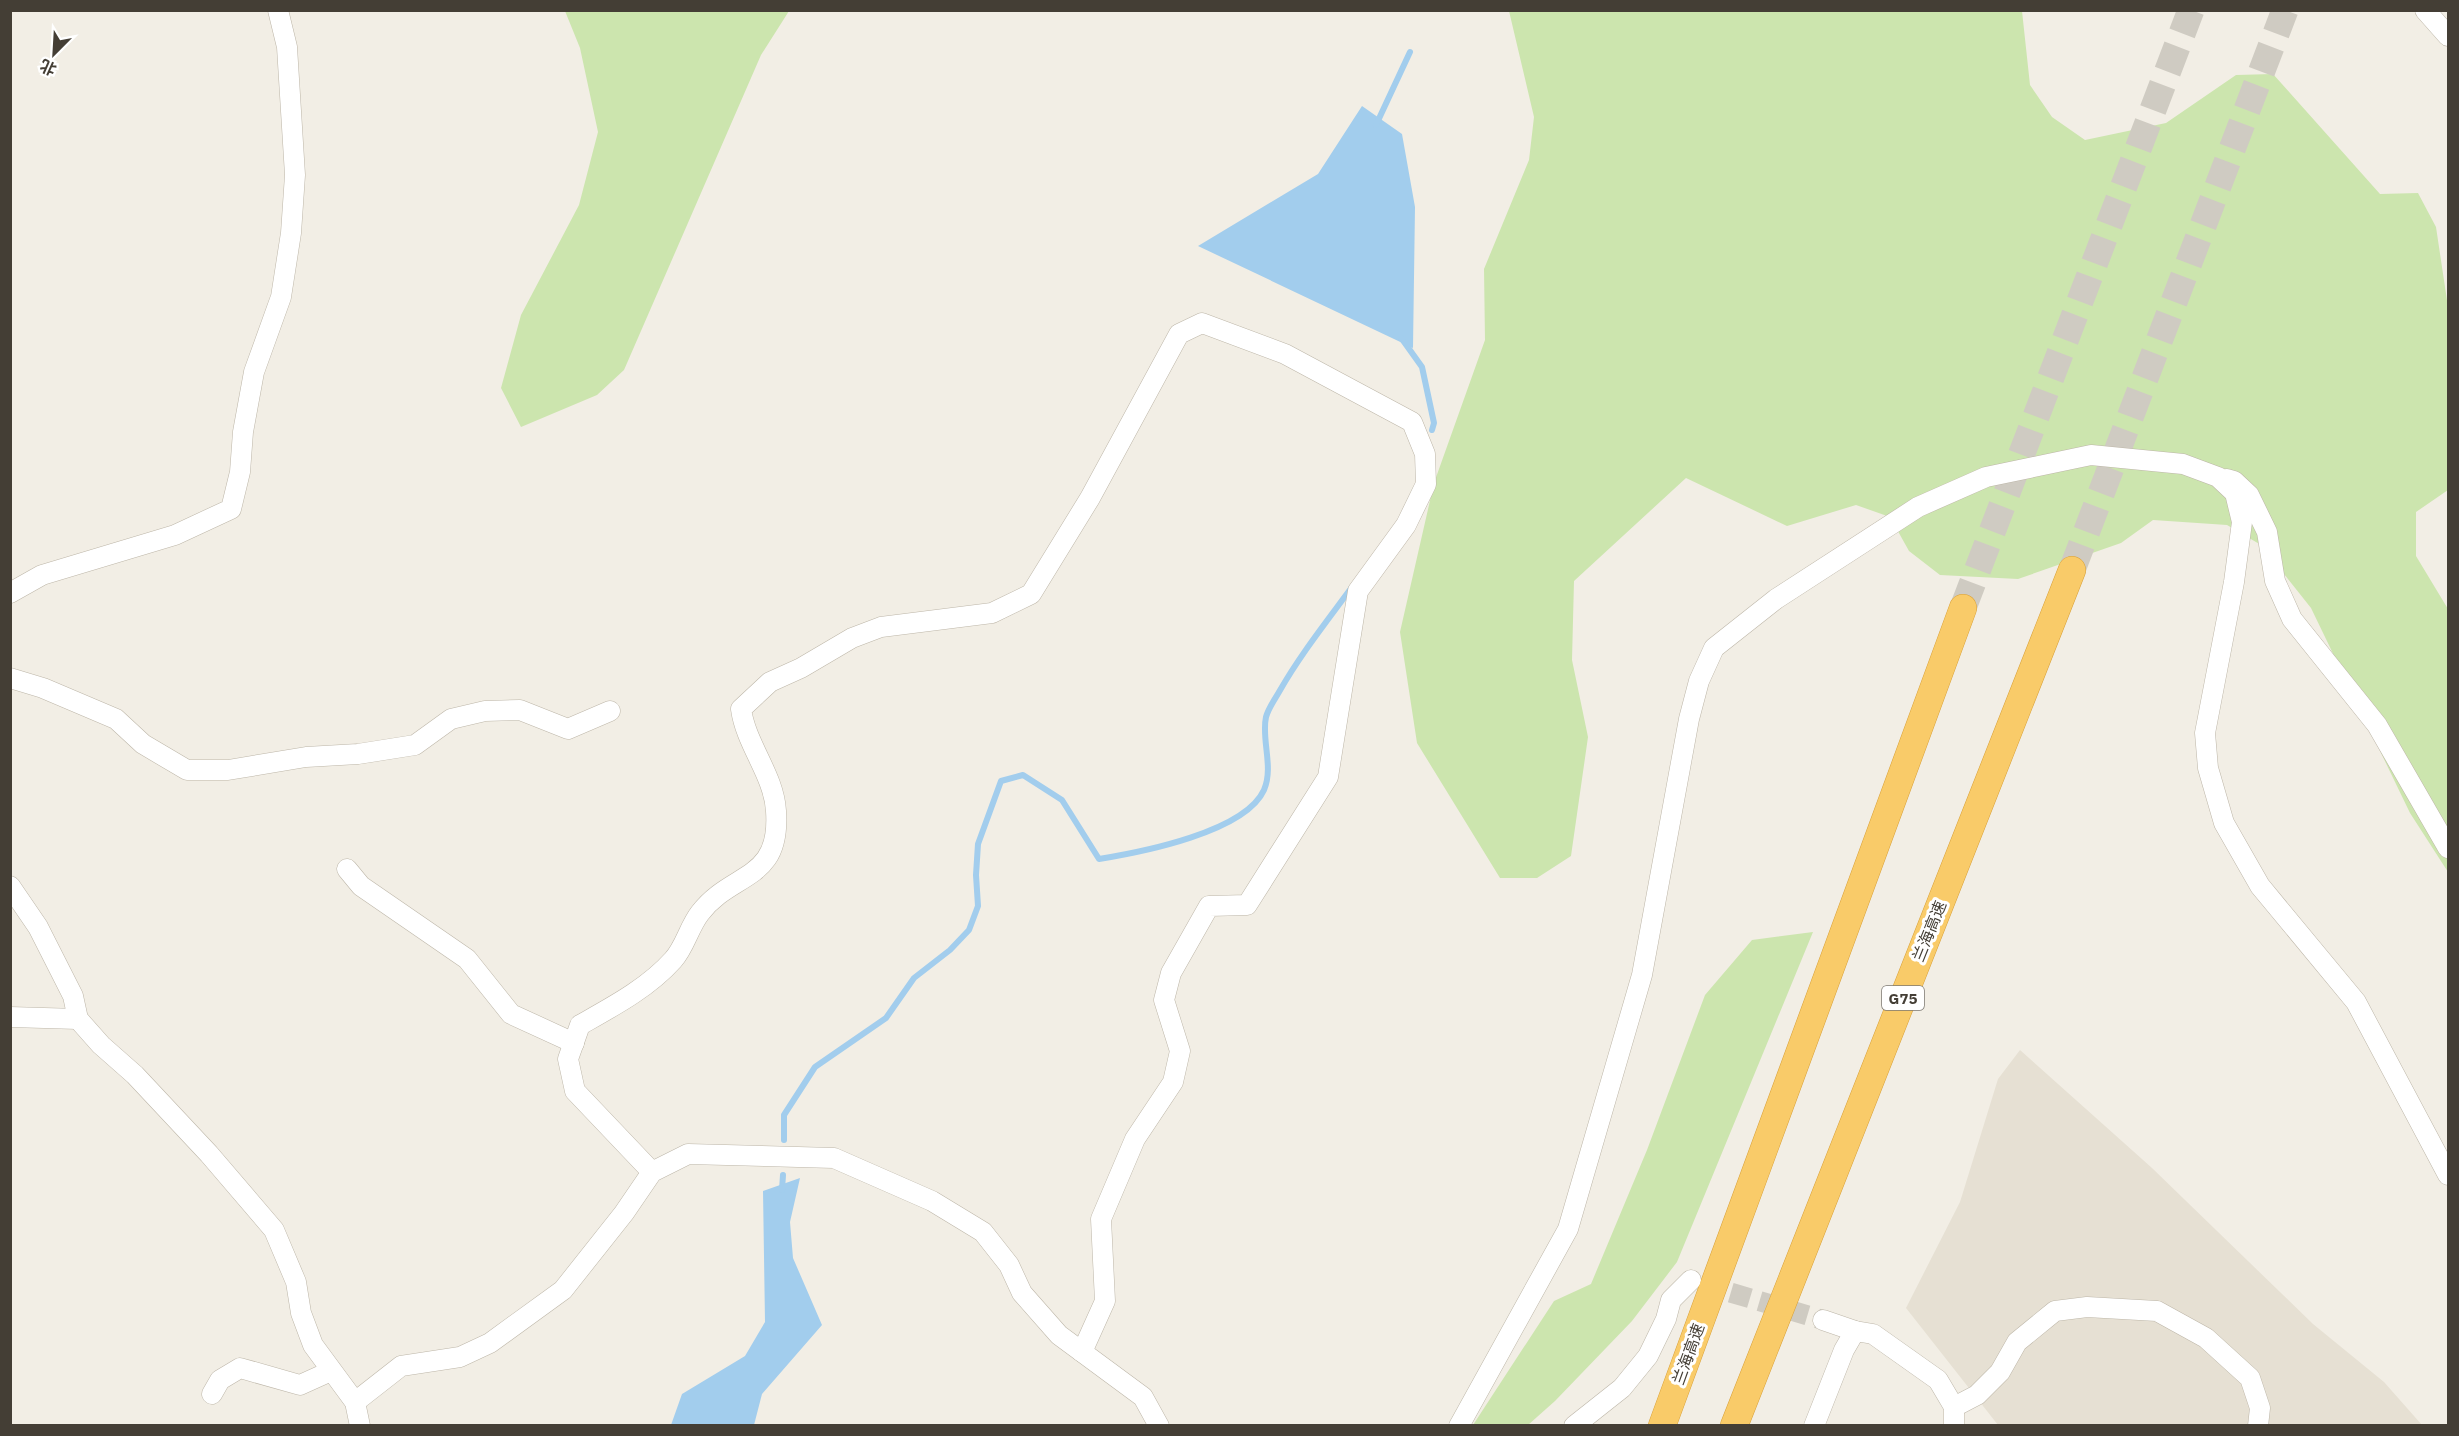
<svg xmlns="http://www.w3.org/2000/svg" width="2459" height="1436" viewBox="0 0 2459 1436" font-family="'IBM Plex Sans','Noto Sans SC',sans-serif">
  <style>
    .residential { fill: #e6e0d3 }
    .green { fill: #cce5ae }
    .water { fill: #a2cded }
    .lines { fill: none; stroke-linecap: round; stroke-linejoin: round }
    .stream { stroke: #a2cded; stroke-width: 6 }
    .minor-tunnel { stroke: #cfcbc2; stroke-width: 20; stroke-dasharray: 20 10; stroke-linecap: butt }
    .highway-tunnel { stroke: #cfcbc2; stroke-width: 27; stroke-dasharray: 27 14; stroke-linecap: butt }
    .minor-casing { stroke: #bdb6a8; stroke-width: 21 }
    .highway-casing { stroke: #d8a039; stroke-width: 28 }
    .minor { stroke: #fff; stroke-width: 20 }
    .highway { stroke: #f9cb69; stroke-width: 27 }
    .labels { text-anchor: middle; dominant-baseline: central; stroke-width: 6; stroke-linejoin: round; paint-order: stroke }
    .shield { fill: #fff; stroke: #7c7872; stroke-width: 1.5 }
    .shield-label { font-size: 15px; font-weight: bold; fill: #443e35 }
    .street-label { font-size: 16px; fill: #443e35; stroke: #fff }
  </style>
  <rect width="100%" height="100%" fill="#f2eee5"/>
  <polygon class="residential" points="2020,1050 2152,1168 2313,1324 2384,1382 2422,1425 1998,1425 1906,1308 1960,1202 1998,1079"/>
  <g class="green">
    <polygon points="565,11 789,11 761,55 624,370 597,395 521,427 501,388 521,315 579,205 598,132 580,48"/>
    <polygon points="1509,11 2022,11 2030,85 2052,117 2085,140 2166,123 2236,75 2273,74 2380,194 2418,193 2436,227 2448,307 2448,490 2416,512 2416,556 2448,609 2448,872 2410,813 2311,608 2261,545 2227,525 2153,520 2121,543 2018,579 1940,575 1909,551 1890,517 1856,505 1787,526 1686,478 1574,581 1572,660 1588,737 1571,856 1537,878 1500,878 1417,743 1400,632 1434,483 1485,340 1484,269 1529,160 1534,117"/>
    <polygon points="1813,932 1677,1262 1632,1321 1555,1401 1528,1425 1473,1425 1554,1301 1591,1284 1647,1150 1705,995 1752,940"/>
  </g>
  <g class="water">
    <polygon points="1362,106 1402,134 1415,207 1413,348 1198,246 1318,174"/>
    <polygon points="800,1178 790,1222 793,1258 822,1325 762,1394 754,1425 671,1425 682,1394 745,1356 765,1322 763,1191"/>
  </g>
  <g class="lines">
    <g class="stream">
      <polyline points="1376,125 1410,52"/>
      <polyline points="1402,339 1422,367 1434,423 1432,430"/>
      <path d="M784,1140V1115L815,1067L886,1018L914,978L950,950L969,930L978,906L976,875L978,844L1001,781L1023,775L1062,800L1099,859C1142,852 1245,832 1264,790C1274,767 1261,739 1266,717C1268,709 1275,699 1279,692C1300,655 1327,621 1352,587"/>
      <polyline points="782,1190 783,1175"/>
    </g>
    <polyline class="minor-tunnel" points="1702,1284 1823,1320"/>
    <g class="highway-tunnel">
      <polyline points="2072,570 2285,10"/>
      <polyline points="1963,608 2191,10"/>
    </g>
    <g class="minor-casing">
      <g id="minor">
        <polyline points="2425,10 2448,36"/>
        <polyline points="2227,479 2234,481 2249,495 2267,532 2275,581 2292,619 2377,725 2448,848"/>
        <polyline points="10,593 42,575 175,535 231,509 240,472 243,432 254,372 281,297 291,233 295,175 287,47 278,10"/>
        <polyline points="10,678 43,688 116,719 143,744 187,770 228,770 306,757 358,754 415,745 451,719 485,711 520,710 568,729 610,711"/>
        <polyline points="347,869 361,886 467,959 511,1014 574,1043"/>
        <polyline points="10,886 38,927 73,996 78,1019 101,1045 135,1075 209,1154 274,1230 296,1282 301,1313 313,1345 355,1402 360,1426"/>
        <polyline points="10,1017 78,1019"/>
        <path d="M652,1172L575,1091L568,1059L580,1025C612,1007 648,988 673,960C685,947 689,927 700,913C732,871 781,882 776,811C774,775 746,745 741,709L770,682L801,668L852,638L881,627L992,613L1031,594L1090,498L1179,334L1202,323L1285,354L1412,422L1425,454L1426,484L1406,525L1358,591L1328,777L1247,905L1209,906L1171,973L1164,1000L1180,1051L1173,1082L1135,1139L1101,1219L1105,1301L1082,1352"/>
        <polyline points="1823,1320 1855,1331"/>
        <polyline points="212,1394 220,1380 240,1368 300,1385 331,1371"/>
        <polyline points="355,1402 401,1366 460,1357 490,1343 563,1290 624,1213 652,1172 688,1154 834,1158 932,1201 983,1232 1009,1265 1022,1293 1059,1335 1143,1397 1159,1426"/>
        <polyline points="1954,1407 1977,1395 2000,1372 2017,1342 2055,1311 2087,1307 2157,1311 2206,1338 2250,1378 2260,1408 2258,1426"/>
        <polyline points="1459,1426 1568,1229 1642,975 1689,719 1699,681 1714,648 1776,599 1918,507 1986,477 2091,455 2183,464 2218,477 2235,493 2242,522 2234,582 2205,733 2208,768 2224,823 2260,886 2356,1002 2448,1175"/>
        <polyline points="1574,1426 1622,1388 1648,1356 1666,1319 1671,1300 1691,1280"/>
        <polyline points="1814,1426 1844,1350 1855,1331 1873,1334 1938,1380 1954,1407 1954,1426"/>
      </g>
    </g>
    <g class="highway-casing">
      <g id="highway">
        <polyline points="1662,1426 1963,608"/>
        <polyline points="1734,1426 2072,570"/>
      </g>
    </g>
    <use href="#minor" class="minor"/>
    <use href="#highway" class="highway"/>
  </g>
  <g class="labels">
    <rect class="shield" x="1882" y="986" width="42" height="24" rx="4.5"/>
    <g class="shield-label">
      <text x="1903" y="998">G75</text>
    </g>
    <g class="street-label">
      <text transform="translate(1929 931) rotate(-68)">兰海高速</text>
      <text transform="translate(1688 1354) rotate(-70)">兰海高速</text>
    </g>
  </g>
  <rect width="2459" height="1436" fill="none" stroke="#443e35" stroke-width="24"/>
  <g transform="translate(54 54) rotate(204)" stroke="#ffffff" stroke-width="4.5" paint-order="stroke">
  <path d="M0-4.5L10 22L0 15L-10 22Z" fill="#443e35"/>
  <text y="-9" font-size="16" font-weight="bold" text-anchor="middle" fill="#443e35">北</text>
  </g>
</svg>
